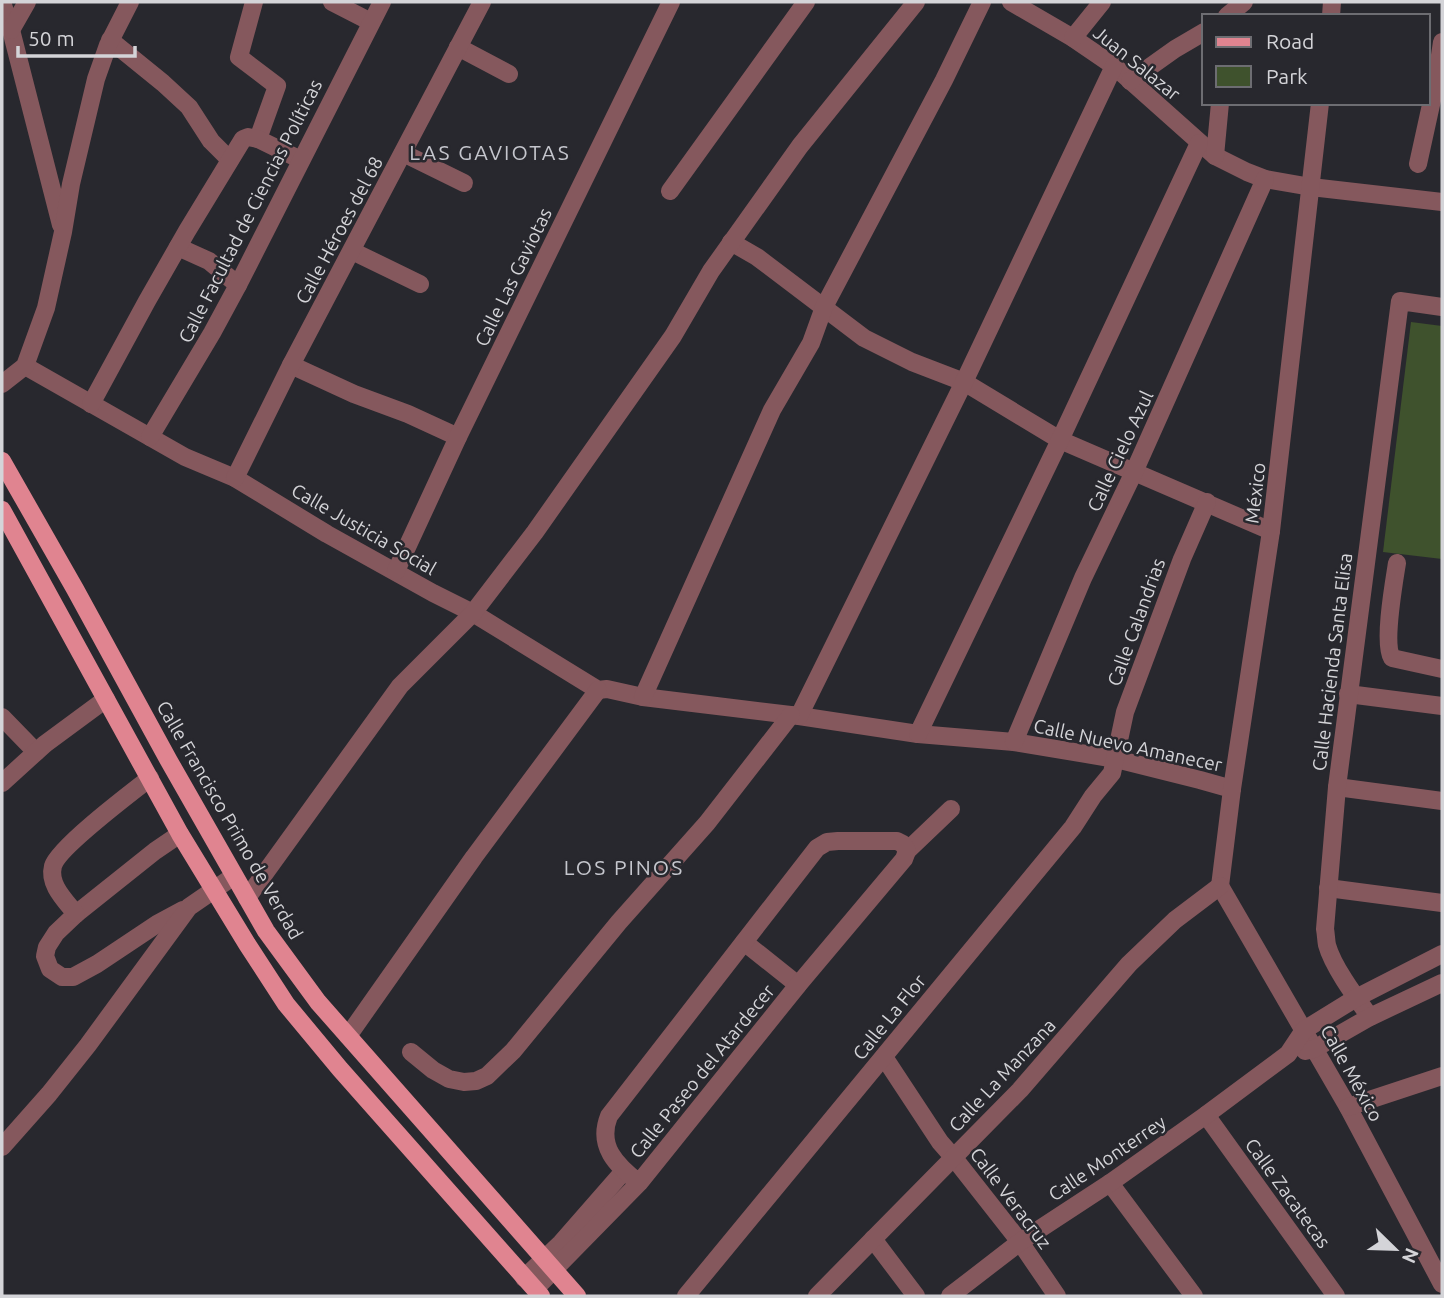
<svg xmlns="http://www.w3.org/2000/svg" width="1444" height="1298" viewBox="0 0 1444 1298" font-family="Ubuntu,sans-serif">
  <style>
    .green { fill: #3f522d }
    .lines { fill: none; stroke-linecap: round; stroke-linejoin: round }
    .minor { stroke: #85585d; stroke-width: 18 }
    .major { stroke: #e08490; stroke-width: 18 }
    .labels { text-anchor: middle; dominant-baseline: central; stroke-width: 5; stroke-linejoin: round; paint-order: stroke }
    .street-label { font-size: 19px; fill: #d4d4d8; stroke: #28282e }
    .neighbourhood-label { font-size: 21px; letter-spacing: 2px; fill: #c5c6cd; stroke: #28282e }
  </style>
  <rect width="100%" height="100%" fill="#28282e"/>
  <polygon class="green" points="1411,322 1442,326 1442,559 1383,552"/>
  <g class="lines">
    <g class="minor">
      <polyline points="2,2 11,30 61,225"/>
      <polyline points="254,2 239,57 277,86 258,139"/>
      <polyline points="332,2 371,22"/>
      <polyline points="1011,2 1073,38 1114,66 1215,156 1247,172 1265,179 1311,187 1442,202"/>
      <polyline points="1227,16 1244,2"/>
      <polyline points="1331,16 1332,2"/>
      <polyline points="11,30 27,2"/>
      <polyline points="1073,38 1102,2"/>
      <polyline points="110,40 163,83 189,107 211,141 230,160"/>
      <polyline points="458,47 509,74"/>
      <polyline points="1130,81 1175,49 1204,32"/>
      <polyline points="403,153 464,183"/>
      <polyline points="1215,156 1220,103"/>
      <polyline points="1418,164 1436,82 1442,42"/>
      <polyline points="670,191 806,2"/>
      <polyline points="731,242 757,257 864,338 912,362 964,382 1060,440 1271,531"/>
      <polyline points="178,247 209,261 238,285"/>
      <polyline points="352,251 420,284"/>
      <polyline points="291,365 354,394 408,414 458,437"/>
      <polyline points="25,366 185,457 235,478 327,534 433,593 473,613 598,690 607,689 643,697 799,716 918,734 1014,742 1116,759 1200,780 1232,789"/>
      <polyline points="2,384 25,366 46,308 63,232 71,184 96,79 108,45 130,2"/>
      <polyline points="91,404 147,301 187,231 243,139 248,137 258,139 301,160"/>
      <polyline points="150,437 212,333 238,285 382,2"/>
      <polyline points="235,478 291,365 482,2"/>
      <path d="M1397,563C1394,582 1383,644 1392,658L1442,669"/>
      <polyline points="396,571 458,437 671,2"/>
      <polyline points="1348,694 1442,706"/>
      <polyline points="643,697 772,410 811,343 824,307 944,80 982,2"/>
      <polyline points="799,716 964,382 1114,66"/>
      <polyline points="2,717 36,752"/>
      <polyline points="918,734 1060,440 1199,143"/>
      <polyline points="1014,742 1083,578 1134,472 1265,179"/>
      <polyline points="2,783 45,744 106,699"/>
      <polyline points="1337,787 1442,801"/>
      <polyline points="180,834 155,851 76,914 56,933 47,947 45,956 50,969 62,977 73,977 97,964 157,924 183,910"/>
      <polyline points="907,851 951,809"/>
      <polyline points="1220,886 1232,789 1271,531 1320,103"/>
      <polyline points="1220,886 1348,1107 1442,1284"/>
      <polyline points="1328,888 1442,903"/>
      <polyline points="247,898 400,686 473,613 535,532 673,336 711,271 800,146 916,2"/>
      <path d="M76,914C66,901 48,885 53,866C58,848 132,792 150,778"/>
      <polyline points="744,942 798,985"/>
      <path d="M1370,1017C1357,999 1333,967 1327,945C1326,940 1326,934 1325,929L1337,787L1400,301L1442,307"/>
      <polyline points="348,1036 474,857 598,690"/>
      <polyline points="1305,1051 1314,1049 1370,1017 1442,983"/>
      <polyline points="411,1052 433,1070 449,1079 464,1082 476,1081 487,1076 513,1051 619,922 707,823 791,715"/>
      <polyline points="884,1057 940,1142 954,1158 1020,1242 1057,1296"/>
      <polyline points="1348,1107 1442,1076"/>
      <polyline points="1206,1115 1336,1296"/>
      <polyline points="2,1147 49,1094 88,1045 189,907 234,876"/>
      <polyline points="1110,1183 1194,1296"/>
      <polyline points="873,1239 916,1296"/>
      <polyline points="524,1278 561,1243 624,1171"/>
      <path d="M535,1289L639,1183L798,985L904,859L907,851L903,844L897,841H838L827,842L817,848L609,1116C597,1146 616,1165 639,1183"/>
      <polyline points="686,1296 1073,827 1093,796 1112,773 1125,712 1182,559 1207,502"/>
      <polyline points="817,1296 1020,1090 1129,964 1175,920 1220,886"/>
      <polyline points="950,1296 1020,1242 1110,1183 1206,1115 1288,1054 1304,1030 1356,998 1442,954"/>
    </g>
    <g class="major">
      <polyline points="2,461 75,589 169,761 266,931 318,1002 577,1296"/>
      <polyline points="2,510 180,834 247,944 286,1004 340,1069 541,1296"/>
    </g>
  </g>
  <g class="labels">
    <g class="street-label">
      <text transform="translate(1137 63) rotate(39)">Juan Salazar</text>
      <text transform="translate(250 211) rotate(-63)">Calle Facultad de Ciencias Políticas</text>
      <text transform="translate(339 230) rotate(-62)">Calle Héroes del 68</text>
      <text transform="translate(513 277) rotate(-64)">Calle Las Gaviotas</text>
      <text transform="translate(1120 451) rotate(-65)">Calle Cielo Azul</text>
      <text transform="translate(1255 493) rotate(-83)">México</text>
      <text transform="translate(364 529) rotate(30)">Calle Justicia Social</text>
      <text transform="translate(1136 622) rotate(-70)">Calle Calandrias</text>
      <text transform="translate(1332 662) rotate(-83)">Calle Hacienda Santa Elisa</text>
      <text transform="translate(1128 745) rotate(12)">Calle Nuevo Amanecer</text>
      <text transform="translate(230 820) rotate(60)">Calle Francisco Primo de Verdad</text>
      <text transform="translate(889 1017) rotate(-51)">Calle La Flor</text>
      <text transform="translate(702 1071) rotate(-51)">Calle Paseo del Atardecer</text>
      <text transform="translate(1352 1073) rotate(61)">Calle México</text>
      <text transform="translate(1002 1075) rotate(-47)">Calle La Manzana</text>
      <text transform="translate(1107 1158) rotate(-34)">Calle Monterrey</text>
      <text transform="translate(1288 1193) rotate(54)">Calle Zacatecas</text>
      <text transform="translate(1011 1198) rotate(53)">Calle Veracruz</text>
    </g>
    <g class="neighbourhood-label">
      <text x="490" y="152">LAS GAVIOTAS</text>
      <text x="624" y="867">LOS PINOS</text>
    </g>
  </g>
  <rect width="1444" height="1298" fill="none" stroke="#d4d4d8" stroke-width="7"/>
  <rect x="1202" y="14" width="228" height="91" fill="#28282e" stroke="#6d6d72" stroke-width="2"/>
  <rect x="1216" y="37" width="35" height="10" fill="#e08490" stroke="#6d6d72" stroke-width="2"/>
  <text x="1266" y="49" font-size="21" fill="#d4d4d8">Road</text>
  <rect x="1216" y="66" width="35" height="21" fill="#3f522d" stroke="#6d6d72" stroke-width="2"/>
  <text x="1266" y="84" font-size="21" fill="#d4d4d8">Park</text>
  <g transform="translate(1395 1249) rotate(113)" stroke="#28282e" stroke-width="5" paint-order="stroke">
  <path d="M0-5L12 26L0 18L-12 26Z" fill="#d4d4d8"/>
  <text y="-10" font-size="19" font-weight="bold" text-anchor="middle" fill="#d4d4d8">N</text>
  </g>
  <path d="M18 46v10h117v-10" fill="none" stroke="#d4d4d8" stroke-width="3.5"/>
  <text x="28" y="46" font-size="21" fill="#d4d4d8" stroke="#28282e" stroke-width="5" paint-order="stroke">50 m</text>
</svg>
